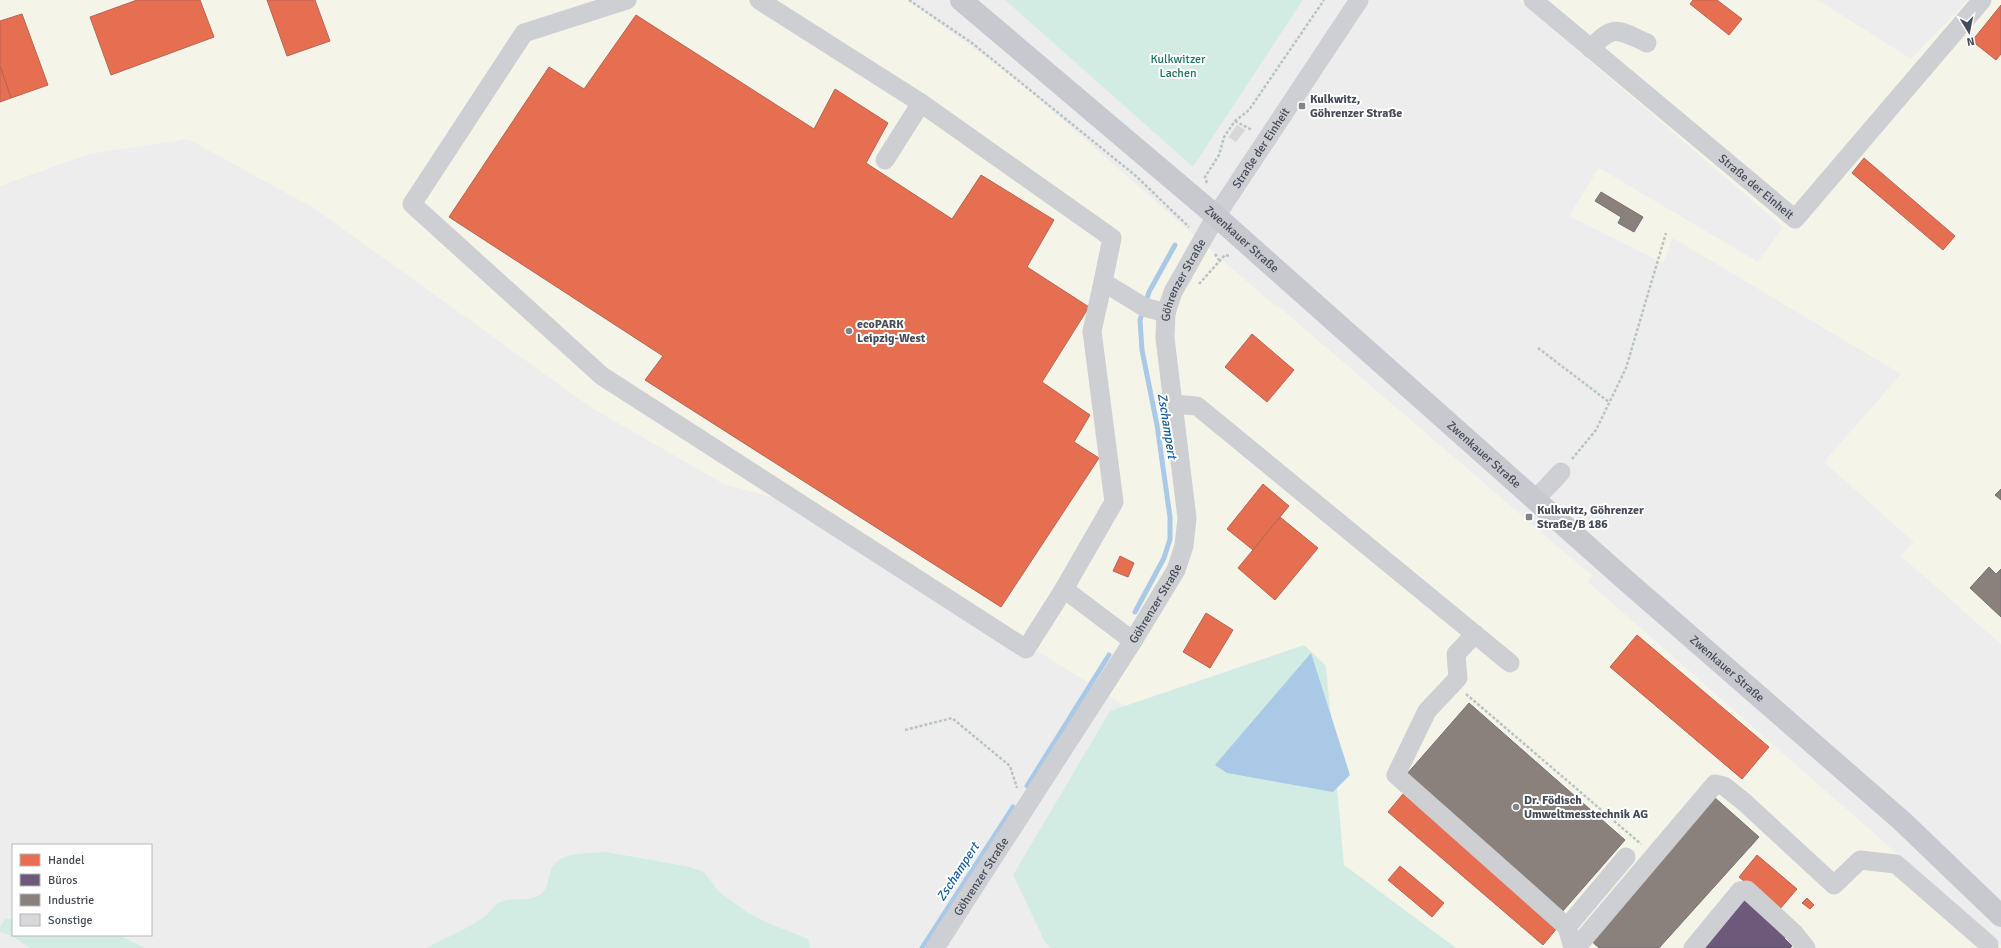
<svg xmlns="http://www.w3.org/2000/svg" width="2001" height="948" viewBox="0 0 2001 948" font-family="Signika,sans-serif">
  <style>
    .commercial { fill: #f5f4e9 }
    .green { fill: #d3ece3 }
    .water { fill: #aac9e7 }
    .shops { fill: #e76f51; stroke: #b76453 }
    .offices { fill: #6d597a; stroke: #615570 }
    .industry { fill: #8a817c; stroke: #767171 }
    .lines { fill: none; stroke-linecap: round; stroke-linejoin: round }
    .stream { stroke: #aac9e7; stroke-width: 5 }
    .building { fill: #d7d6d9; stroke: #dfdfe0 }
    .path { stroke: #b9c3c3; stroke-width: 2.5; stroke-dasharray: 3 2; stroke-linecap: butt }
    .minor { stroke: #cecfd3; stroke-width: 19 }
    .major { stroke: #c8c9ce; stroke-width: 22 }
    .poi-dot { fill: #81848c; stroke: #fff; stroke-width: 1.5 }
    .labels { text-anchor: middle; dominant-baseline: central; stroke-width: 4; stroke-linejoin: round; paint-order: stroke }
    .park-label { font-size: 12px; fill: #1d7360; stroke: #fff }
    .poi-label { font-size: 12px; font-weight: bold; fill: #464b58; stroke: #fff; text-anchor: start }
    .street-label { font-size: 12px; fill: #464b58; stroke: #fff }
    .water-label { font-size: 13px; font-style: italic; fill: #165b9b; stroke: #fff }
  </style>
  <rect width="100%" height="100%" fill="#eeeded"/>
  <g class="commercial">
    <polygon points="0,0 907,0 1017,80 1275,306 1278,306 1592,576 1588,582 2001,945 2001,948 1456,948 1127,707 876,550 782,500 724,484 592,408 314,208 188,139 89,154 0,186"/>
    <polygon points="1519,0 1818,0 1911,59 1968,0 2001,0 2001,644 1901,556 1914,542 1824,462 1901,374 1673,238 1663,263 1569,216 1599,168 1758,262 1783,227"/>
  </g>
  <g class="green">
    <polygon points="1005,0 1303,0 1193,167"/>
    <polygon points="1304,645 1326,666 1344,865 1456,948 1050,948 1045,942 1013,875 1110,711"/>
    <path d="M606,852L690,867L704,872L718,891L747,912L768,923L808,939L810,948H426C445,938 468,929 485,916C490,913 493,906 498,903C509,896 526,903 540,895C547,890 548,881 550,873C556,850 588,854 606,852Z"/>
    <polygon points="5,919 13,919 13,935 119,935 145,948 30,948 10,935 0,932 0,927"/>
  </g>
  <polygon class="water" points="1311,653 1350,775 1333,792 1227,773 1215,765"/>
  <g class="shops">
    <polygon points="137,0 200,0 214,37 111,75 90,17"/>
    <polygon points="267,0 315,0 330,41 287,56"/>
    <polygon points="1693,0 1717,0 1742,19 1729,35 1690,4"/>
    <polygon points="2001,5 2001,54 1996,60 1972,41"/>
    <polygon points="22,14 48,85 11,98 0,66 0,21"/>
    <polygon points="636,15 814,129 835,89 888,123 866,163 952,219 981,175 1054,220 1027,267 1089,307 1042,382 1090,415 1074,442 1099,458 1001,607 645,380 663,356 449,217 549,67 584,89"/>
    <polygon points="0,66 11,98 0,102"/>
    <polygon points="1864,158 1955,236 1943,250 1852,173"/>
    <polygon points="1252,334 1294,370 1267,402 1225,367"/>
    <polygon points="1263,484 1289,506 1253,550 1227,529"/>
    <polygon points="1280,517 1318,548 1275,600 1238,568"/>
    <polygon points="1120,556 1134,563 1128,577 1113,571"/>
    <polygon points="1206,613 1233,630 1210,668 1183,652"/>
    <polygon points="1637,635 1769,747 1742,779 1610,667"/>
    <polygon points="1403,794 1558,927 1543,945 1388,812"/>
    <polygon points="1757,855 1797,889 1779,910 1739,877"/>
    <polygon points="1400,866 1444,903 1432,917 1388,880"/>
    <polygon points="1807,898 1814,905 1810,909 1802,903"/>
  </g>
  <polygon class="offices" points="1746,895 1788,933 1784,938 1792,946 1790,948 1698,948"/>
  <g class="industry">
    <polygon points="1601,192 1643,217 1634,232 1618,223 1621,217 1595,201"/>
    <polygon points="2001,489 2001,500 1995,495"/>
    <polygon points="1989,567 1996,574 2001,569 2001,617 1970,588"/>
    <polygon points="1469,703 1625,840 1562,912 1406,775"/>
    <polygon points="1714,797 1759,837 1659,948 1599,948 1588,938"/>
  </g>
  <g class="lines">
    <g class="stream">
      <polyline points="1135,612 1164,558 1170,539 1170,517 1157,425 1142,350 1140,320 1149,292 1175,245"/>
      <polyline points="1027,786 1109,655"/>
      <polyline points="922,948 1013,807"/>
    </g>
  </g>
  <polygon class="building" points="1237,125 1245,130 1236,142 1229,137"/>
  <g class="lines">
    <g class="path">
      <polyline points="909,0 972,43 1136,176 1189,227"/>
      <polyline points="1235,121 1252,130"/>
      <polyline points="1207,183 1205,177 1219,155 1224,137 1235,121 1249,110 1324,0"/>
      <polyline points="1215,254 1219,260"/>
      <polyline points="1199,284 1225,255 1231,256"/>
      <polyline points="1538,348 1609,402"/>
      <polyline points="1572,459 1596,430 1626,368 1666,233"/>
      <polyline points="1466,694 1641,844"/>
      <polyline points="905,730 952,718 1010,766 1017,788"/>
    </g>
    <g class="minor">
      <polyline points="627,0 524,33 412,204 602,376 1026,649 1064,589 1133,641"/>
      <polyline points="759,0 921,103"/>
      <path id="s1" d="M1533,0L1795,219L1982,0"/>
      <path d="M1591,49C1613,22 1620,31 1647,43"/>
      <polyline points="885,160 921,103 1112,238 1103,282 1144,307 1166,313"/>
      <polyline points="1172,404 1197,406 1510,663"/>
      <polyline points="1535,500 1561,472"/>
      <polyline points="1064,589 1114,502 1092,331 1103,282"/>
      <polyline points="1475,634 1456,654 1458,678 1427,711 1396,775 1567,927 1573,948"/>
      <polyline points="1567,927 1626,857"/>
      <path id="s2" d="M935,948L1133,641L1176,570L1184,546L1187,518L1165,338L1166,313L1173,292L1216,216L1359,0"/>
      <polyline points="1576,948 1715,784 1724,786 1743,801 1834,885 1860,860 1896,864 1989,945"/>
      <polyline points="1693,948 1740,891 1747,890 1794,933 1806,948"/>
    </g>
    <path class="major" id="s3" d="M961,0L1216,216L1622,577L1902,821L2001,916"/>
  </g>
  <g class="poi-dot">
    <rect x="1298" y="102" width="8" height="8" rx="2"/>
    <circle cx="849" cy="331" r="4"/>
    <rect x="1525" y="513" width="8" height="8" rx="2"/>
    <circle cx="1516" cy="807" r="4"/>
  </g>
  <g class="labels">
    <g class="park-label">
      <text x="1178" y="59">Kulkwitzer<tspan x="1178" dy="14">Lachen</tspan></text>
    </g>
    <g class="poi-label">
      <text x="1310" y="99">Kulkwitz,<tspan x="1310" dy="14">Göhrenzer Straße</tspan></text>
      <text x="857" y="324">ecoPARK<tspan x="857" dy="14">Leipzig-West</tspan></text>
      <text x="1537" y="510">Kulkwitz, Göhrenzer<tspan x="1537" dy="14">Straße/B 186</tspan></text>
      <text x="1524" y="800">Dr. Födisch<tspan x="1524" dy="14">Umweltmesstechnik AG</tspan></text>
    </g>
    <g class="street-label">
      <text stroke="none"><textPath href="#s2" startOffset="899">Straße der Einheit</textPath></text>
      <text stroke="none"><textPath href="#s1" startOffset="291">Straße der Einheit</textPath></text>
      <text stroke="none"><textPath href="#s3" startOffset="369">Zwenkauer Straße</textPath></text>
      <text stroke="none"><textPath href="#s2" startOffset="745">Göhrenzer Straße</textPath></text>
      <text stroke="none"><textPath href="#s3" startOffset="693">Zwenkauer Straße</textPath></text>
      <text stroke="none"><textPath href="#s2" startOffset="409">Göhrenzer Straße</textPath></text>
      <text stroke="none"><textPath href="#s3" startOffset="1017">Zwenkauer Straße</textPath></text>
      <text stroke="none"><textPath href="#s2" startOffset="85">Göhrenzer Straße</textPath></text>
    </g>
    <g class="water-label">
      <text transform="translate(1167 426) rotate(81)">Zschampert</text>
      <text transform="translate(958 872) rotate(-57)">Zschampert</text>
    </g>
  </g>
  <rect x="12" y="844" width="140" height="92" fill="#ffffff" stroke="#b5b7bc"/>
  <rect x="20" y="854" width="20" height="12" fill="#e76f51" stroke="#b5b7bc"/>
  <text x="48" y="864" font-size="12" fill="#464b58">Handel</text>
  <rect x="20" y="874" width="20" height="12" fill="#6d597a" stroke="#b5b7bc"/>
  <text x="48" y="884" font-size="12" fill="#464b58">Büros</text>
  <rect x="20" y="894" width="20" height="12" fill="#8a817c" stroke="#b5b7bc"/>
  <text x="48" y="904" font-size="12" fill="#464b58">Industrie</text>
  <rect x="20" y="914" width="20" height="12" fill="#d7d6d9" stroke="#b5b7bc"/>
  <text x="48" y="924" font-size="12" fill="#464b58">Sonstige</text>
  <g transform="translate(1969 32) rotate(170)" stroke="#ffffff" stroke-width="3" paint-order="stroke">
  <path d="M0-3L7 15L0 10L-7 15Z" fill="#464b58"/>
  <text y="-6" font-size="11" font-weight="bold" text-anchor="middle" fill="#464b58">N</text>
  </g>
</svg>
